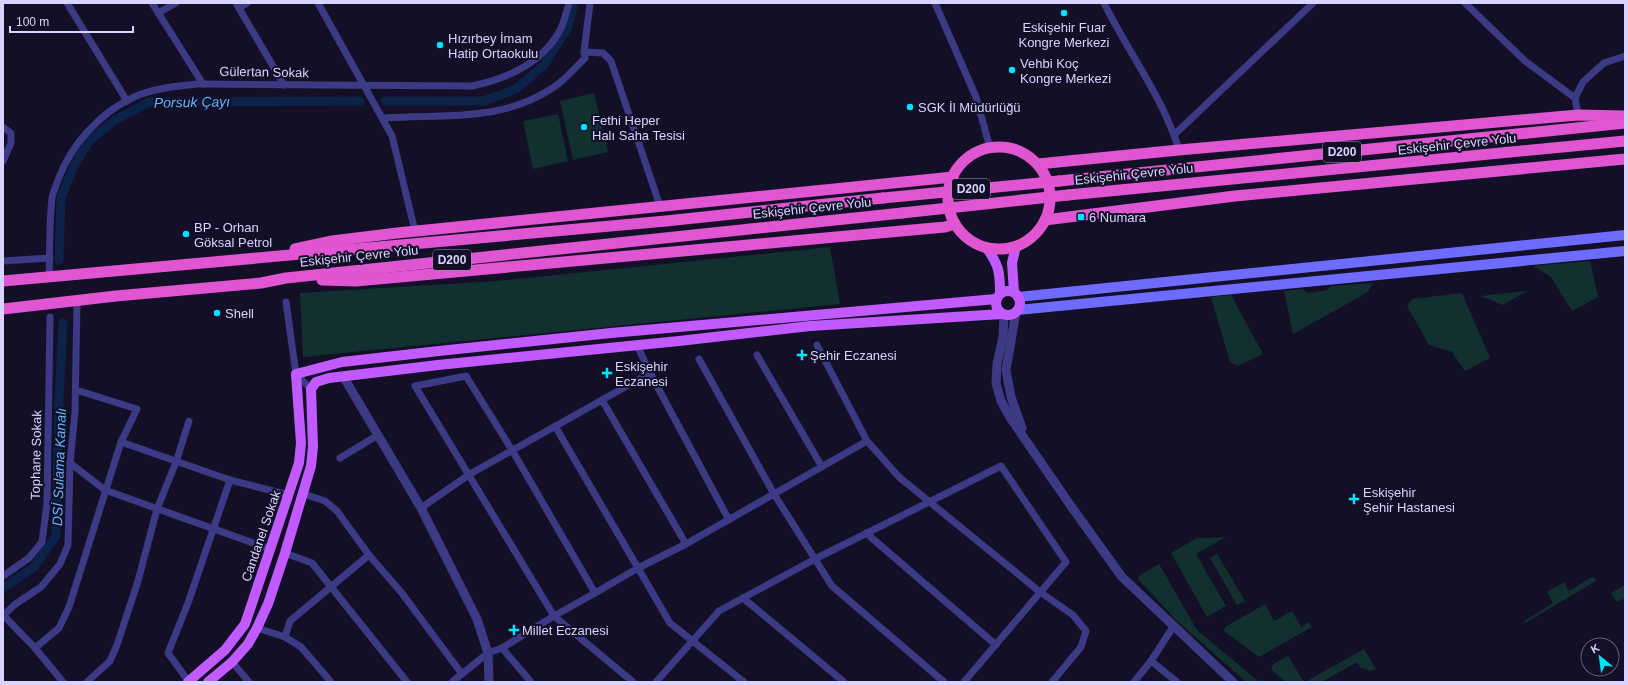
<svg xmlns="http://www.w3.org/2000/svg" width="1628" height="685" viewBox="0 0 1628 685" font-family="Helvetica,sans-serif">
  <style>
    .green { fill: #12302f }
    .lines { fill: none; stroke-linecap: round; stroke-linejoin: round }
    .canal { stroke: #0c2248; stroke-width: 9 }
    .minor { stroke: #3d3a85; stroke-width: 7 }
    .tertiary { stroke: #3d3a85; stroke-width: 9 }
    .secondary { stroke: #6f6bff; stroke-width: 10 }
    .primary { stroke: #c25bff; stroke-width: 10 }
    .trunk { stroke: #e055d1; stroke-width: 11 }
    .trunk-bridge { stroke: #e055d1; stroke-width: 11 }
    .poi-dot { fill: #00e5ff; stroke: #130f26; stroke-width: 1.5 }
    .labels { text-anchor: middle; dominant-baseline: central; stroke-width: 4; stroke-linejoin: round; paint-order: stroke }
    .shield { fill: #130f26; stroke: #9e99be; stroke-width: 1 }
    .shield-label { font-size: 12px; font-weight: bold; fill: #d9d4ff }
    .poi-label { font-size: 13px; fill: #d9d4ff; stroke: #130f26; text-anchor: start }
    .street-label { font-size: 13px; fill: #d9d4ff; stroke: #130f26 }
    .water-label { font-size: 14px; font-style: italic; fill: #62b6ff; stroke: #130f26 }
  </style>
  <rect width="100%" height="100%" fill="#130f26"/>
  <g class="green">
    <polygon points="594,93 608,152 573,160 560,101"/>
    <polygon points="558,114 568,161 533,169 523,121"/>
    <polygon points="830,247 840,304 303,357 300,293 497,281"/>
    <polygon points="1590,261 1598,297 1572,311 1551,277 1533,266"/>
    <polygon points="1373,283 1368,292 1293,334 1284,291 1303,289 1308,293 1327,290 1332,286"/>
    <polygon points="1527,291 1503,305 1481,296"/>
    <polygon points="1462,293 1490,358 1465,371 1452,352 1429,345 1407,306 1412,299"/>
    <polygon points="1231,295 1263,354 1238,366 1230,362 1211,297"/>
    <polygon points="1226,537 1196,554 1226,606 1207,617 1171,553 1197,538"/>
    <polygon points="1217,554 1245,601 1237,605 1210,558"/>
    <polygon points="1159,564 1197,630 1259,682 1246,682 1176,620 1138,579 1140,575"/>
    <polygon points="1593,576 1596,581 1525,623 1524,621 1553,603 1547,592 1564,582 1569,591"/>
    <polygon points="1625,585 1625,598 1617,602 1611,593"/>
    <polygon points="1265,604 1274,621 1292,611 1301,627 1309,622 1312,627 1259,657 1224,631 1225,627"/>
    <polygon points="1364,649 1376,669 1371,671 1361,668 1357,662 1322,682 1305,682"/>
    <polygon points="1288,656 1304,682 1286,682 1271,669 1273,664"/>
  </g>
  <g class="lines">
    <g class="canal">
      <polyline points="385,101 483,101 516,89 544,65 568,27 574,3"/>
      <polyline points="59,260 61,198 74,166 89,141 115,120 149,102 360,101"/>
      <polyline points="3,588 34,567 56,536 59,401 63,323"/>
    </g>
    <g class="minor">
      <polyline points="67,3 127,101"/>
      <polyline points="152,3 203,84"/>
      <polyline points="236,3 284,85"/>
      <path d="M318,3L382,118H385C444,114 500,122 551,89C564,81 575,68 585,58L584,52L590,3"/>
      <polyline points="935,3 976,97 990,148"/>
      <path d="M1104,3C1128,52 1163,97 1179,150"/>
      <polyline points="1465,3 1525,61 1575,98"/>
      <polyline points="239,8 247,3"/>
      <polyline points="158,13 176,3"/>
      <polyline points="584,52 603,53 611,61 660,206"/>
      <polyline points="1578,115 1575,98 1583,82 1604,63 1625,56"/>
      <polyline points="382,118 392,136 415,231"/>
      <polyline points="3,127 11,133 11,143 3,161"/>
      <polyline points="1174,135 1313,3"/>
      <polyline points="3,261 50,258"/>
      <path d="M49,277C50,251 49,224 52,198C53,192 56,186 58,180C71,145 99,113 134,97C154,88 177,86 199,84L472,86C506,79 540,65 559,32C564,24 566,13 569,3"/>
      <polyline points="77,302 75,412 70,463 105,490 270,549"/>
      <polyline points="286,302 296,374 311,389"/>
      <polyline points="637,345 650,373 729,520"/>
      <polyline points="817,345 867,441 899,477 1040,592 1073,615 1086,631 1081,647 1052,682"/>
      <polyline points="757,355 822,467"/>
      <polyline points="699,359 774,494 832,586 944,682"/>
      <polygon points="466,376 512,450 595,593 554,616 415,386"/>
      <polyline points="602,400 650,373"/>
      <polyline points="555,426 638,568 595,593"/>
      <polyline points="121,442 230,480 188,603 168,653 189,682"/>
      <polyline points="340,458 378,435"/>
      <polyline points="230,480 289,495"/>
      <polyline points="304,494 325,501 337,511 369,555 401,592 462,674"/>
      <polyline points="421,508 470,474 602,400 686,544 638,568 670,623 744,682"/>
      <polyline points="866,533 996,645"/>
      <polyline points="686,544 867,441"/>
      <polyline points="285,553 312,563 407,682"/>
      <polyline points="3,576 29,558 42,542 47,504 50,317"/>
      <polyline points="743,598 844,682"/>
      <polyline points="3,616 14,605 41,587 60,564 68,545 70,463"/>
      <polyline points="4,616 35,648 63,682"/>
      <polyline points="257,628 285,637 301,647 331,682"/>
      <polyline points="285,637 290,621 369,555"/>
      <polyline points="35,648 59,628 69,607 121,442 137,409 76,390"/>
      <polyline points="502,648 531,682"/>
      <polyline points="1151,661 1173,627"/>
      <polyline points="232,662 249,682"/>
      <polyline points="87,682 110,661 117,645 138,581 157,509 176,462 189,421"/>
      <polyline points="452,682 488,653 502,648 554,616 633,682"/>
      <polyline points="656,682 719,611 815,559 1001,466 1066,562 964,682"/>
      <polyline points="1134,682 1151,661 1177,682"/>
    </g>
    <g class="tertiary">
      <polyline points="1016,312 1006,370 1011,397 1022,428"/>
      <polyline points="1004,315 1003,337 997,364 996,383 1001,401 1011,419 1073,509 1122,577 1233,682"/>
      <polyline points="343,376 421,508 477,619 488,653 489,682"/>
    </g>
    <g class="secondary">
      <polyline points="1018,297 1625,235"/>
      <polyline points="1018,310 1625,251"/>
    </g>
    <g class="primary">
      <path d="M986,247C999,265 1000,272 1000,293"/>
      <circle cx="1008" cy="303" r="12"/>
      <polyline points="1014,292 1012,263 1016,246"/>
      <polyline points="188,682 225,650 245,624 299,463 301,443 296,374 342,362 439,351 611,333 996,299"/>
      <polyline points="208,682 232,662 248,644 257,628 268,604 285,553 311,466 313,447 311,389 316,382 329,378 438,365 679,341 810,326 1002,314"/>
    </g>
    <g class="trunk">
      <circle cx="999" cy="198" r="51"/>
      <polyline points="1038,164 1179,150 1578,115 1625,116"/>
      <polyline points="1059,181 1625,123"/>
      <polyline points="1068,195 1625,141"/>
      <polyline points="1045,220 1235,196 1625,159"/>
      <polyline points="295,249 332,241 397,233 953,177"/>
      <polyline points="322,280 356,281 945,227 955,224"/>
      <polyline points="3,281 666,221 883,198"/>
      <polyline points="3,309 116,296 261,283 286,278 902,213"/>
    </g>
    <g class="trunk-bridge">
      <polyline points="883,198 1059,181"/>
      <polyline points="902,213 1068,195"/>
    </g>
  </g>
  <g class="poi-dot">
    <circle cx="1064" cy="13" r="4"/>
    <circle cx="440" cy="45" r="4"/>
    <circle cx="1012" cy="70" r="4"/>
    <circle cx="910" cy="107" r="4"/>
    <circle cx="584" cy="127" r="4"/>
    <rect x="1077" y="213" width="8" height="8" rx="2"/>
    <circle cx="186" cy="234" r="4"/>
    <circle cx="217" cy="313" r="4"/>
    <path d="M800 349h4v4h4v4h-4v4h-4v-4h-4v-4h4z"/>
    <path d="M605 367h4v4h4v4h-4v4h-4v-4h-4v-4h4z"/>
    <path d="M1352 493h4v4h4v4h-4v4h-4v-4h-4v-4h4z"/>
    <path d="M512 624h4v4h4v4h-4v4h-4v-4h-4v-4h4z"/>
  </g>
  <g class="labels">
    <g class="shield">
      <rect x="1323" y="142" width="38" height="20" rx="3"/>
      <rect x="952" y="179" width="38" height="20" rx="3"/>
      <rect x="433" y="250" width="38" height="20" rx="3"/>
    </g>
    <g class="shield-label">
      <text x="1342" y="152">D200</text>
      <text x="971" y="189">D200</text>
      <text x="452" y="260">D200</text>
    </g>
    <g class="poi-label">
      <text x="1064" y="27" text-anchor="middle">Eskişehir Fuar<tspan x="1064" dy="15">Kongre Merkezi</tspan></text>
      <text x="448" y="38">Hızırbey İmam<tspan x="448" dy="15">Hatip Ortaokulu</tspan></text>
      <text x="1020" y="63">Vehbi Koç<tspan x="1020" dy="15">Kongre Merkezi</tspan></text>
      <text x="918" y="107">SGK İl Müdürlüğü</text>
      <text x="592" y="120">Fethi Heper<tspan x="592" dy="15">Halı Saha Tesisi</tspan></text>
      <text x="1089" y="217">6 Numara</text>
      <text x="194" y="227">BP - Orhan<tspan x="194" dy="15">Göksal Petrol</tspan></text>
      <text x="225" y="313">Shell</text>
      <text x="810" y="355">Şehir Eczanesi</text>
      <text x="615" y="366">Eskişehir<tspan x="615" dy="15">Eczanesi</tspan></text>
      <text x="1363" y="492">Eskişehir<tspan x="1363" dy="15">Şehir Hastanesi</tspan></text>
      <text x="522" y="630">Millet Eczanesi</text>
    </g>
    <g class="street-label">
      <text transform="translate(264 72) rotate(1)">Gülertan Sokak</text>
      <text transform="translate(1457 144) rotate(-6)">Eskişehir Çevre Yolu</text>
      <text transform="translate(1134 174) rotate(-6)">Eskişehir Çevre Yolu</text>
      <text transform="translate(812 208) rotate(-6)">Eskişehir Çevre Yolu</text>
      <text transform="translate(359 256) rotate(-6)">Eskişehir Çevre Yolu</text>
      <text transform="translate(36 455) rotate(-89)">Tophane Sokak</text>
      <text transform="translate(261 536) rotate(-71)">Candanel Sokak</text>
    </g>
    <g class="water-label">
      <text transform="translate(192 102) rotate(-1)">Porsuk Çayı</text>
      <text transform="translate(59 467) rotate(-88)">DSİ Sulama Kanalı</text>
    </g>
  </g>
  <rect width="1628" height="685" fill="none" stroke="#d9d4ff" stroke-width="8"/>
  <g transform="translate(1600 657) rotate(331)"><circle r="19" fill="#130f26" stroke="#625e7d"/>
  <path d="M0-3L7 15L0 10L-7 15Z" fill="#00e5ff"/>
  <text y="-6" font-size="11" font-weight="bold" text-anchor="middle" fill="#d9d4ff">K</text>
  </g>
  <path d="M10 26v6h123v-6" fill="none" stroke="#d9d4ff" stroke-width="2"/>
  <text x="16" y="26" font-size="12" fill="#d9d4ff" stroke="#130f26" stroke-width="3" paint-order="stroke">100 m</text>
</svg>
